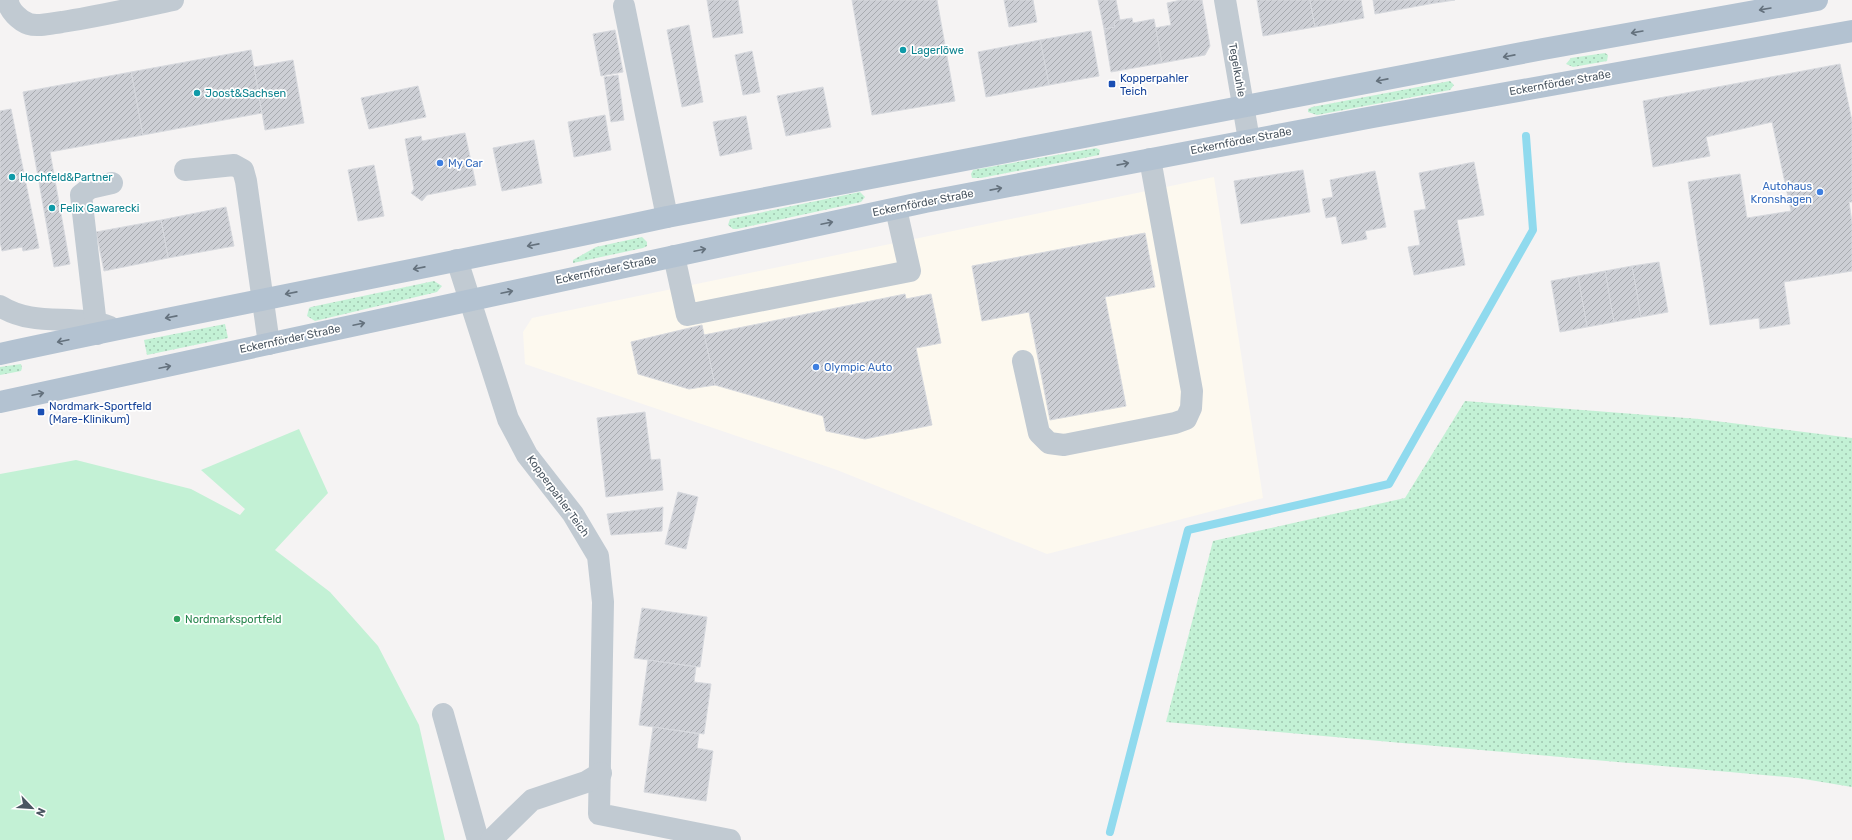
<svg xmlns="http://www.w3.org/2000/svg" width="1852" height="840" viewBox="0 0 1852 840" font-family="Rubik,sans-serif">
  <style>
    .commercial { fill: #fdf9ef }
    .grass { fill: url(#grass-dots) }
    .pitch { fill: #c3f1d5 }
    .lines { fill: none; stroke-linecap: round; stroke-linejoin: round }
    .stream { stroke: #90daee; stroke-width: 8 }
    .building { fill: url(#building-hatch); stroke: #d7d9de }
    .minor { stroke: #c1cad2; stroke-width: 22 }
    .major { stroke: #b3c2d1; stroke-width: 22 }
    .oneway { stroke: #64717d }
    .culture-dot { fill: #0f9aa8; stroke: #fff; stroke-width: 1.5 }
    .transit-dot { fill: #1a4fb4; stroke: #fff; stroke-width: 1.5 }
    .shop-dot { fill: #3f7fe0; stroke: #fff; stroke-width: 1.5 }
    .leisure-dot { fill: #2e9e5b; stroke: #fff; stroke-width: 1.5 }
    .labels { text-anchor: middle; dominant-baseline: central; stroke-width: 3.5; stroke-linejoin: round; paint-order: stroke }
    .culture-label { font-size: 11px; fill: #0d838f; stroke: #fff; text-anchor: start }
    .street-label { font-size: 11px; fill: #4a5661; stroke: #fff }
    .transit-label { font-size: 11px; fill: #164399; stroke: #fff; text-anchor: start }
    .shop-label { font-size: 11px; fill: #366cbe; stroke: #fff; text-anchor: start }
    .leisure-label { font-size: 11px; fill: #27864d; stroke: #fff; text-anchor: start }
  </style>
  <defs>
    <pattern id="grass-dots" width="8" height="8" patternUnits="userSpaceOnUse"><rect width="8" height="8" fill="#c3f1d5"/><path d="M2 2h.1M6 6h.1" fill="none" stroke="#a0c6b0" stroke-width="1.8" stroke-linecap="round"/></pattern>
    <pattern id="building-hatch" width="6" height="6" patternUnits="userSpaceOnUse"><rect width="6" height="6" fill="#cdcfd5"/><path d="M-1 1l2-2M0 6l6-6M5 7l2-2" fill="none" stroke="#a8abb0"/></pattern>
  </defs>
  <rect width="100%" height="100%" fill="#f5f3f3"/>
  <polygon class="commercial" points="1214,177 1263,498 1047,554 837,470 525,364 523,332 532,318"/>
  <g class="grass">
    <polygon points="1605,53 1608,55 1607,61 1573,67 1566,64 1571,58"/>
    <polygon points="1450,81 1454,85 1450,90 1317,115 1308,112 1308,109 1312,107"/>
    <polygon points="1096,148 1100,150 1099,155 981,178 972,178 971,174 973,170"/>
    <polygon points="860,192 865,197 861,202 737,229 733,229 728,225 730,219"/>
    <polygon points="642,237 647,242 647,246 643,248 573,263 573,260 596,247"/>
    <polygon points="434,281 442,286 437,292 315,321 307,316 309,308 311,307"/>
    <polygon points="225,324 228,338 147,355 144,340"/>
    <polygon points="21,364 22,368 21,371 0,375 0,367"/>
    <polygon points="1465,401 1699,419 1852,438 1852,787 1798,778 1166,722 1213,541 1405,498"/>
  </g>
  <polygon class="pitch" points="299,429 328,493 275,550 330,592 378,646 419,725 445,840 0,840 0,474 76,460 191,489 240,515 245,509 201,470"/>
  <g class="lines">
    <polyline class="stream" points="1110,832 1188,530 1389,484 1533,230 1526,136"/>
  </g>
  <g class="building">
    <polygon points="707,0 738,0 743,33 713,38"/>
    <polygon points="852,0 937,0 955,101 872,115"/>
    <polygon points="1004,0 1033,0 1037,22 1009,27"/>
    <polygon points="1098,0 1116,0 1120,20 1114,21 1115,27 1104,29"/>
    <polygon points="1181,0 1202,0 1210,46 1205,55 1162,63 1155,28 1171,25 1167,3"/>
    <polygon points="1257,0 1310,0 1315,27 1263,36"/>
    <polygon points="1310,0 1361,0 1364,18 1315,27"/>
    <polygon points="1373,0 1429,0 1429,4 1375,14"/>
    <polygon points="1429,0 1455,0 1429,4"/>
    <polygon points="1132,18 1133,23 1154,19 1162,63 1111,72 1104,29 1115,27 1114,21"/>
    <polygon points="689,25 703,102 682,107 667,30"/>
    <polygon points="615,30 623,72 601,76 593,34"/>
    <polygon points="1091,31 1099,76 1049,85 1040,40"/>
    <polygon points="1040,40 1049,85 986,97 978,52"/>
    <polygon points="251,50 262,113 143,135 131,72"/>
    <polygon points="752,51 760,92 743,95 735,55"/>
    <polygon points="293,60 304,123 265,130 254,67"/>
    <polygon points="1840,64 1852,121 1852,202 1849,202 1852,222 1852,271 1784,282 1790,324 1760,329 1759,318 1710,325 1688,182 1740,174 1747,218 1791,211 1772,122 1706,137 1710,156 1653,167 1643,101"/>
    <polygon points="131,72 143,135 50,152 70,264 54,267 23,92"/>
    <polygon points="618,75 624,120 611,122 604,77"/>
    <polygon points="418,86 426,117 369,129 361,98"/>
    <polygon points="823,87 831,127 786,136 777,96"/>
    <polygon points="11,109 39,248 23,251 22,247 2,251 0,242 0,111"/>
    <polygon points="605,115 611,150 574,157 568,122"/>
    <polygon points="746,116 752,149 720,156 713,122"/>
    <polygon points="465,133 476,185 427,195 422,201 411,193 414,189 405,139 421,136 422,141"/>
    <polygon points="534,140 542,183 502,191 493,148"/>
    <polygon points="1474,162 1484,215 1457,220 1465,265 1414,275 1408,247 1420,245 1414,211 1426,209 1419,173"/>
    <polygon points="374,165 384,216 358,221 348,170"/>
    <polygon points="1303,170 1310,212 1241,224 1234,181"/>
    <polygon points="1375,171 1386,227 1365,231 1367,239 1342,244 1336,216 1326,218 1322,199 1333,197 1330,180"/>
    <polygon points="226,207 234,246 168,258 161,220"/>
    <polygon points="161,220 168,258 104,271 96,232"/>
    <polygon points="1145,233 1155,287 1105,297 1126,406 1050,420 1029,312 982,321 972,266"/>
    <polygon points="1659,262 1668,312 1641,317 1632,266"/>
    <polygon points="1632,266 1641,317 1614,322 1605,271"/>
    <polygon points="1605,271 1614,322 1587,327 1578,276"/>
    <polygon points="1578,276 1587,327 1560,332 1551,281"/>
    <polygon points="905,294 906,299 931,294 941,343 916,348 932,425 865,439 826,431 823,416 715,385 704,335"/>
    <polygon points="702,325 715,385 689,389 638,374 631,342"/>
    <polygon points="645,412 651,460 660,459 663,490 606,497 597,418"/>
    <polygon points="678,492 698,497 686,549 665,544"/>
    <polygon points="663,507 662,531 611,535 607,514"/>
    <polygon points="642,608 707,617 700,667 634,658"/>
    <polygon points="648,660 696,667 694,682 711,684 704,734 639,725"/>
    <polygon points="653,727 699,734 697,748 713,751 706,801 644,792"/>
  </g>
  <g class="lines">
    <g class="minor">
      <path d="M8,0C8,10 20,21 29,24C38,27 53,23 62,22C100,16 136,8 173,0"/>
      <polyline points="1225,0 1249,140"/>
      <polyline points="624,6 667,217"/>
      <polyline points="185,170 234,165 243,170 246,181 269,344"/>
      <polyline points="674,256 687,315 910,271 896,209"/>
      <polyline points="457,260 508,419 527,455 573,514 598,556 603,602 599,814 730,840"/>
      <path d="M0,306C35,328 74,313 110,327"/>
      <polyline points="97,334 81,195 90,188 112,183"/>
      <polyline points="1023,361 1039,433 1049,443 1064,445 1175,423 1186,419 1191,408 1192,391 1150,159"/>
      <polyline points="443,714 478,840"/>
      <polyline points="491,840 532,800 586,782 601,773"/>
    </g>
    <g class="major">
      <path d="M0,354C222,306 445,265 667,217L1543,49L1817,0"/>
      <polyline points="0,402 925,202 1373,117 1852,31"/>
    </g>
  </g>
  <defs><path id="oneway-shaft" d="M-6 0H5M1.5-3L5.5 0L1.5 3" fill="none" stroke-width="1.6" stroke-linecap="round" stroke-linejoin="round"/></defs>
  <g class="oneway">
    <use href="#oneway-shaft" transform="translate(1765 9) rotate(170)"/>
    <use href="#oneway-shaft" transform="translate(1637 32) rotate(170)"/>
    <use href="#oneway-shaft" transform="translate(1509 56) rotate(169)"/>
    <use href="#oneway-shaft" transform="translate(1382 80) rotate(169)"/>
    <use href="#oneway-shaft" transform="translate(1123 164) rotate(-11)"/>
    <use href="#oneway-shaft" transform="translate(996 189) rotate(-11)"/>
    <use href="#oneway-shaft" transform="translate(827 223) rotate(-12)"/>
    <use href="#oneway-shaft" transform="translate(533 245) rotate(169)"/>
    <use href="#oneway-shaft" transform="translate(700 250) rotate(-12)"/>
    <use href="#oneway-shaft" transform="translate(419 268) rotate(169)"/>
    <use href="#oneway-shaft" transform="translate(507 292) rotate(-12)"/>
    <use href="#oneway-shaft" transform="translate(291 293) rotate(169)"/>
    <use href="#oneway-shaft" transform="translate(171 317) rotate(169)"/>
    <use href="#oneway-shaft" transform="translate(359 324) rotate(-12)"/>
    <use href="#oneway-shaft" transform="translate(63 341) rotate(168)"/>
    <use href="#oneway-shaft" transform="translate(165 367) rotate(-12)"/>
    <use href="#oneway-shaft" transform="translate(38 394) rotate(-12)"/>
  </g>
  <g class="culture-dot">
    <circle cx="903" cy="50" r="4"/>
    <circle cx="197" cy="93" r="4"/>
    <circle cx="12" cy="177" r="4"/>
    <circle cx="52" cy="208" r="4"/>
  </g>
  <g class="transit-dot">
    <rect x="1108" y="80" width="8" height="8" rx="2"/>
    <rect x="37" y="408" width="8" height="8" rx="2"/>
  </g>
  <g class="shop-dot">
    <circle cx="440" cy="163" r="4"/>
    <circle cx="1820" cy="192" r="4"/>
    <circle cx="816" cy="367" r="4"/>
  </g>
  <circle class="leisure-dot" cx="177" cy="619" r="4"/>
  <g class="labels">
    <g class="culture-label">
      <text x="911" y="50">Lagerlöwe</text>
      <text x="205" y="93">Joost&amp;Sachsen</text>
      <text x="20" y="177">Hochfeld&amp;Partner</text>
      <text x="60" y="208">Felix Gawarecki</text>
    </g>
    <g class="street-label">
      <text transform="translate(1237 70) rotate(80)">Tegelkuhle</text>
      <text transform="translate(1560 83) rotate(-10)">Eckernförder Straße</text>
      <text transform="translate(1241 141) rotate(-11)">Eckernförder Straße</text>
      <text transform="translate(923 203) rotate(-11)">Eckernförder Straße</text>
      <text transform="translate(606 270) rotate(-12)">Eckernförder Straße</text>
      <text transform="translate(290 339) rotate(-12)">Eckernförder Straße</text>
      <text transform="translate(558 496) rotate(54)">Kopperpahler Teich</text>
    </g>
    <g class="transit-label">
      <text x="1120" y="78">Kopperpahler<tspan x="1120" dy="13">Teich</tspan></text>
      <text x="49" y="406">Nordmark-Sportfeld<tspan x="49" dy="13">(Mare-Klinikum)</tspan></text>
    </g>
    <g class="shop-label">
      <text x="448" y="163">My Car</text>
      <text x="1812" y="186" text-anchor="end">Autohaus<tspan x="1812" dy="13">Kronshagen</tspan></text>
      <text x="824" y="367">Olympic Auto</text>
    </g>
    <g class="leisure-label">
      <text x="185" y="619">Nordmarksportfeld</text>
    </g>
  </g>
  <g transform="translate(32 808) rotate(115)" stroke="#ffffff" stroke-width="3" paint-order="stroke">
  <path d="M0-3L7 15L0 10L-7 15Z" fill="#4a5661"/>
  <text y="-6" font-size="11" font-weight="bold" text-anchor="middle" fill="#4a5661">N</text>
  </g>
</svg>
